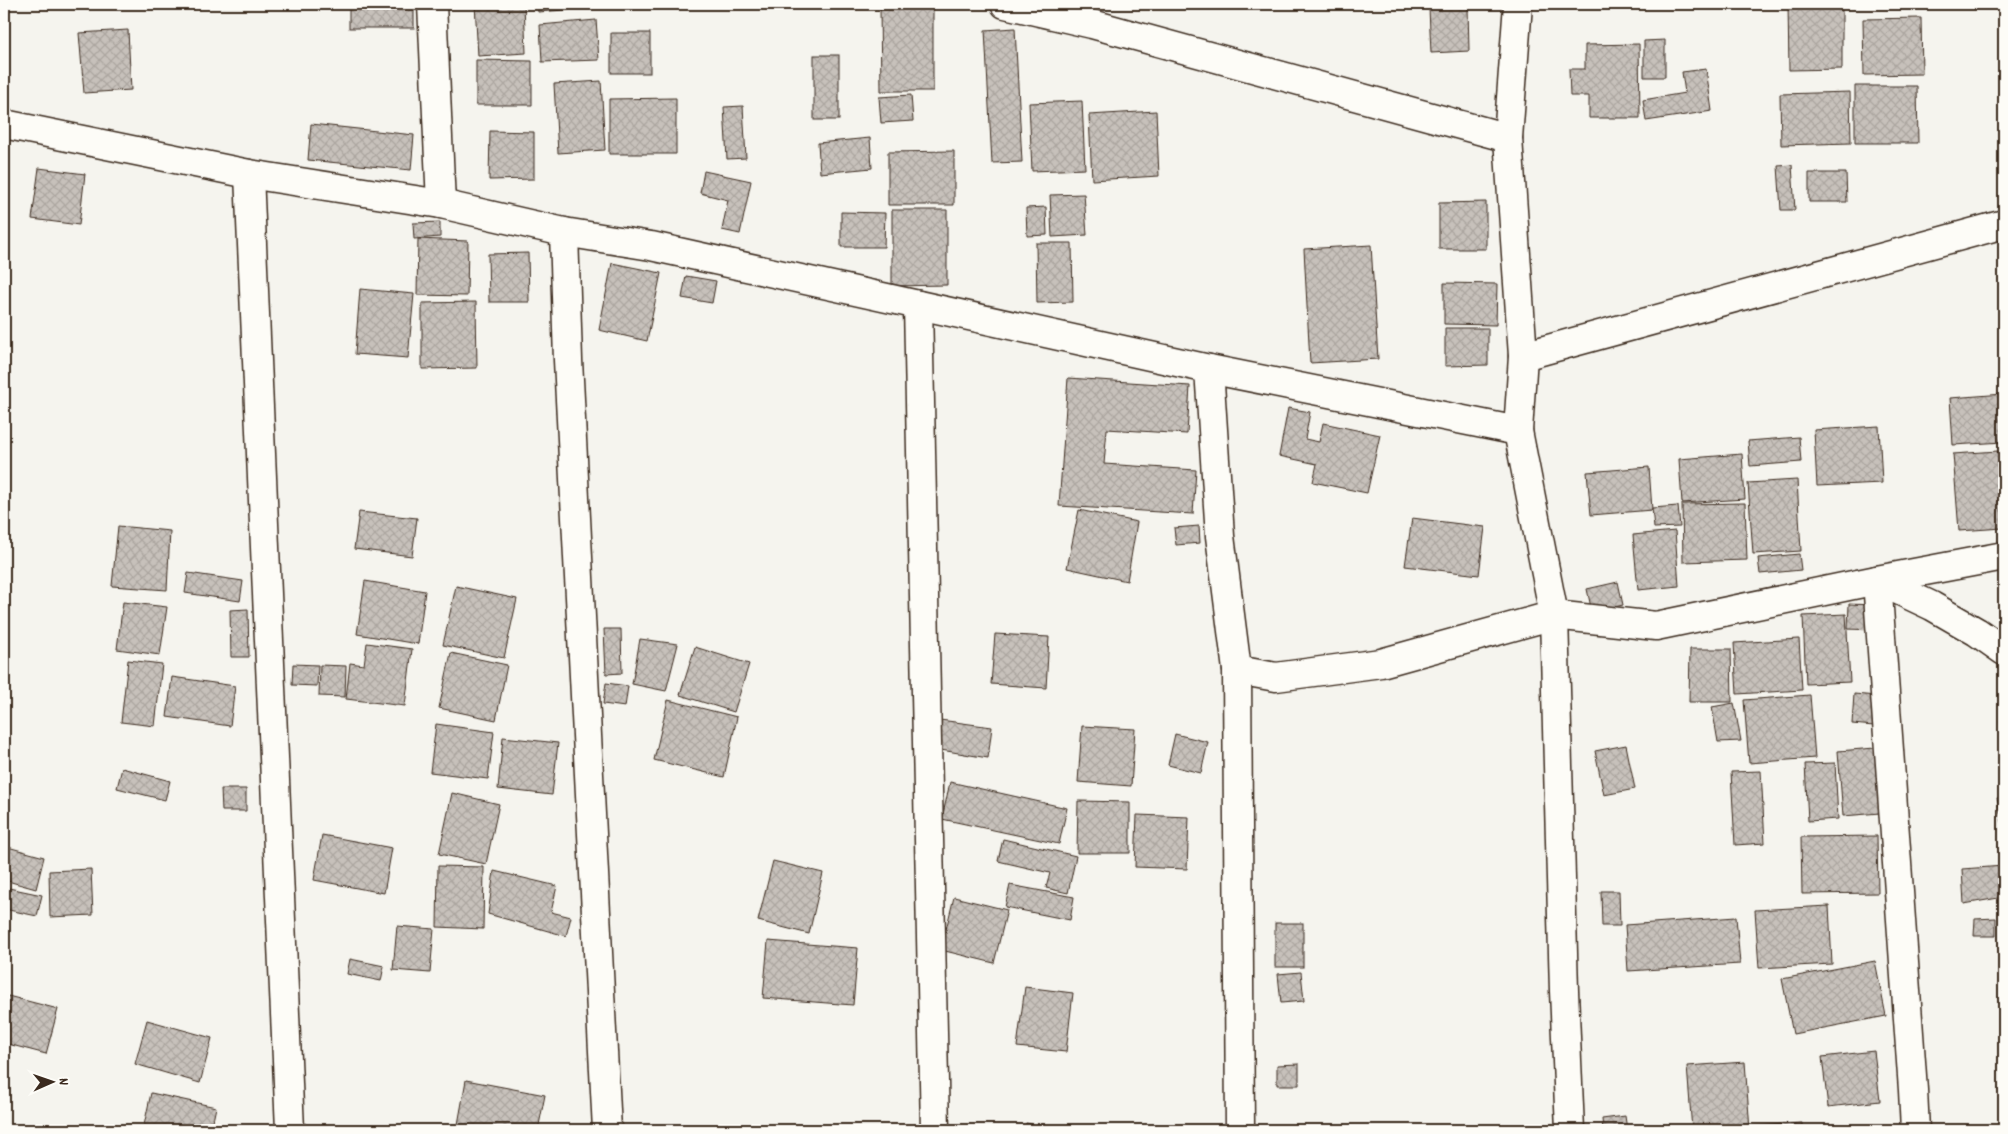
<svg xmlns="http://www.w3.org/2000/svg" width="2008" height="1134" viewBox="0 0 2008 1134" font-family="Dekko,sans-serif">
  <style>
    .building { fill: url(#building-cross-hatch); stroke: #3b2a1e }
    .lines { fill: none; stroke-linecap: round; stroke-linejoin: round }
    .minor-casing { stroke: #3b2a1e; stroke-width: 31 }
    .minor { stroke: #fdfcf7; stroke-width: 28 }
  </style>
  <defs>
    <pattern id="building-cross-hatch" width="8" height="8" patternUnits="userSpaceOnUse" patternTransform="scale(1.25)"><rect width="8" height="8" fill="#c7c1bb"/><path d="M0 0l8 8M0 8l8-8" fill="none" stroke="#aca6a0"/></pattern>
  </defs>
  <rect width="100%" height="100%" fill="#f5f4ee"/>
  <filter id="ink" filterUnits="userSpaceOnUse"><feTurbulence type="fractalNoise" baseFrequency=".02" numOctaves="2"/><feDisplacementMap in="SourceGraphic" scale="10" xChannelSelector="R" yChannelSelector="G"/><feConvolveMatrix kernelMatrix="1 2 1 2 8 2 1 2 1" color-interpolation-filters="sRGB"/></filter>
  <g filter="url(#ink)">
    <g class="building">
      <rect x="349" y="4" width="65" height="24"/>
      <polygon points="475,4 524,4 526,53 478,56"/>
      <polygon points="537,4 577,4 577,9 538,12"/>
      <polygon points="1788,4 1842,4 1842,69 1789,70"/>
      <polygon points="1999,4 2004,4 2004,37 2001,38"/>
      <polygon points="1468,7 1469,51 1431,53 1429,8"/>
      <polygon points="880,8 933,8 933,91 881,91"/>
      <polygon points="1921,18 1922,74 1864,75 1863,19"/>
      <polygon points="596,20 599,60 542,62 540,25"/>
      <polygon points="1015,28 1022,162 992,163 985,30"/>
      <polygon points="128,30 131,90 84,93 79,33"/>
      <rect x="611" y="33" width="39" height="40"/>
      <polygon points="1665,40 1665,77 1644,77 1644,41"/>
      <polygon points="1639,44 1640,118 1589,118 1589,96 1570,96 1569,69 1585,69 1585,45"/>
      <rect x="814" y="55" width="25" height="65"/>
      <polygon points="476,60 532,61 532,105 476,105"/>
      <polygon points="1706,69 1712,111 1646,121 1643,100 1685,93 1682,72"/>
      <polygon points="601,81 605,150 558,153 554,84"/>
      <polygon points="1855,86 1917,86 1918,143 1855,143"/>
      <polygon points="1850,92 1851,143 1781,145 1780,94"/>
      <polygon points="911,95 913,121 881,123 879,97"/>
      <polygon points="676,98 676,154 609,154 609,99"/>
      <polygon points="1082,101 1085,169 1032,171 1029,103"/>
      <polygon points="743,106 746,158 727,159 724,107"/>
      <polygon points="1156,111 1159,176 1092,180 1089,115"/>
      <polygon points="311,124 414,135 411,170 308,160"/>
      <polygon points="490,131 534,132 534,179 489,180"/>
      <polygon points="870,138 872,168 820,173 818,143"/>
      <polygon points="954,151 954,205 888,205 888,152"/>
      <polygon points="1792,165 1795,210 1781,210 1778,166"/>
      <polygon points="39,168 85,174 79,225 32,219"/>
      <polygon points="704,171 751,181 740,234 722,230 728,200 700,193"/>
      <polygon points="1809,173 1846,173 1847,202 1809,202"/>
      <polygon points="1084,194 1087,235 1052,237 1050,195"/>
      <polygon points="1486,202 1486,249 1439,249 1439,203"/>
      <polygon points="1046,207 1047,235 1027,236 1026,208"/>
      <polygon points="892,210 947,210 947,285 892,286"/>
      <polygon points="841,212 885,213 884,247 841,247"/>
      <polygon points="440,222 440,237 414,239 413,223"/>
      <polygon points="418,239 468,241 467,296 417,295"/>
      <polygon points="1036,243 1072,243 1073,302 1037,303"/>
      <polygon points="1371,245 1378,359 1310,363 1304,249"/>
      <polygon points="528,253 529,302 489,302 488,254"/>
      <polygon points="612,263 661,273 647,341 599,330"/>
      <polygon points="686,276 716,281 712,303 682,298"/>
      <polygon points="1444,283 1497,284 1496,325 1444,324"/>
      <polygon points="360,289 414,294 408,358 355,354"/>
      <polygon points="476,302 477,368 422,369 422,303"/>
      <polygon points="1445,328 1488,328 1488,365 1445,366"/>
      <polygon points="1068,378 1190,386 1187,434 1107,429 1104,464 1196,470 1193,514 1059,506"/>
      <polygon points="2004,394 2004,442 1953,445 1950,398"/>
      <polygon points="1288,408 1310,412 1305,439 1319,442 1323,423 1380,435 1367,493 1313,482 1317,464 1279,456"/>
      <polygon points="1879,426 1882,483 1817,486 1814,430"/>
      <polygon points="1799,437 1801,462 1750,466 1748,441"/>
      <polygon points="1998,451 2003,528 1959,531 1953,454"/>
      <polygon points="1742,454 1745,499 1682,503 1679,459"/>
      <polygon points="1649,467 1652,510 1591,515 1587,472"/>
      <polygon points="1797,480 1801,551 1753,554 1748,483"/>
      <polygon points="1745,503 1747,560 1683,562 1682,504"/>
      <polygon points="1678,506 1680,527 1654,528 1652,508"/>
      <polygon points="1079,510 1137,522 1127,581 1067,568"/>
      <polygon points="359,512 417,518 412,556 354,549"/>
      <polygon points="1412,518 1485,527 1479,575 1405,566"/>
      <polygon points="118,526 170,531 167,590 112,586"/>
      <polygon points="1199,526 1200,543 1176,545 1174,528"/>
      <polygon points="1675,531 1679,586 1638,590 1633,535"/>
      <polygon points="1799,554 1801,570 1760,574 1758,558"/>
      <polygon points="188,573 243,581 240,601 185,593"/>
      <polygon points="365,581 425,591 418,644 357,634"/>
      <polygon points="1618,582 1623,605 1592,612 1587,589"/>
      <polygon points="456,586 517,599 504,658 443,645"/>
      <polygon points="123,602 167,607 160,655 117,649"/>
      <polygon points="1849,604 1874,605 1873,630 1848,629"/>
      <polygon points="248,609 249,657 231,657 230,610"/>
      <polygon points="1846,614 1850,682 1806,684 1803,616"/>
      <polygon points="604,629 621,629 622,673 606,674"/>
      <polygon points="995,634 1049,637 1046,688 991,684"/>
      <polygon points="640,639 678,644 666,691 632,684"/>
      <polygon points="1799,639 1802,690 1737,694 1734,643"/>
      <polygon points="367,643 412,649 405,706 346,699 350,663 364,665"/>
      <polygon points="695,647 749,664 734,712 680,695"/>
      <polygon points="1690,649 1731,649 1732,702 1689,702"/>
      <polygon points="451,653 507,665 496,720 439,708"/>
      <polygon points="128,660 162,664 155,726 121,722"/>
      <polygon points="293,664 318,665 317,686 292,685"/>
      <polygon points="320,665 346,666 345,697 319,696"/>
      <polygon points="172,677 235,686 230,726 167,717"/>
      <polygon points="606,683 628,686 625,707 603,704"/>
      <polygon points="1854,694 1876,696 1874,726 1852,724"/>
      <polygon points="1810,695 1815,758 1749,763 1744,700"/>
      <polygon points="668,700 737,717 724,777 654,760"/>
      <polygon points="1734,703 1741,741 1718,742 1712,707"/>
      <polygon points="940,720 992,727 988,758 935,749"/>
      <polygon points="2000,720 2004,720 2004,775"/>
      <polygon points="436,724 494,732 488,779 430,772"/>
      <polygon points="1082,726 1135,729 1131,786 1078,782"/>
      <polygon points="1175,734 1208,742 1201,773 1168,765"/>
      <polygon points="503,737 558,743 552,795 498,789"/>
      <polygon points="1626,745 1635,789 1604,795 1595,751"/>
      <polygon points="1875,748 1880,813 1843,816 1838,751"/>
      <polygon points="1835,763 1838,819 1808,821 1805,764"/>
      <polygon points="122,768 170,781 165,800 117,788"/>
      <polygon points="1761,771 1765,843 1735,845 1731,772"/>
      <polygon points="950,782 1067,808 1059,844 942,819"/>
      <polygon points="221,789 246,789 246,811 222,811"/>
      <polygon points="452,793 499,804 486,864 439,854"/>
      <polygon points="2004,797 2004,830 1997,798"/>
      <polygon points="1078,801 1130,802 1130,853 1077,853"/>
      <polygon points="1137,815 1189,817 1187,869 1135,867"/>
      <polygon points="322,835 392,848 384,893 314,880"/>
      <polygon points="1877,836 1878,893 1802,894 1801,837"/>
      <polygon points="1003,839 1076,856 1068,893 1046,888 1050,873 998,861"/>
      <polygon points="4,846 44,857 36,889 4,880"/>
      <polygon points="773,861 823,873 809,934 758,921"/>
      <polygon points="438,866 484,867 483,929 437,927"/>
      <polygon points="2004,866 2004,897 1964,904 1962,869"/>
      <polygon points="91,869 93,915 50,917 49,871"/>
      <polygon points="494,871 557,886 551,912 571,917 566,936 488,914"/>
      <polygon points="1010,885 1074,897 1070,920 1005,907"/>
      <polygon points="4,887 42,895 37,916 4,909"/>
      <polygon points="1601,891 1619,891 1620,926 1602,926"/>
      <polygon points="954,897 1007,910 994,963 941,950"/>
      <polygon points="1829,906 1832,964 1759,968 1755,910"/>
      <polygon points="1736,917 1740,964 1628,971 1625,925"/>
      <polygon points="1996,918 1996,936 1974,936 1975,919"/>
      <rect x="1275" y="923" width="28" height="44"/>
      <polygon points="397,926 434,929 430,973 393,970"/>
      <polygon points="768,941 858,948 853,1005 763,998"/>
      <polygon points="350,959 384,966 381,981 347,974"/>
      <polygon points="1875,961 1886,1016 1793,1034 1782,979"/>
      <polygon points="1301,972 1304,1001 1281,1003 1278,974"/>
      <polygon points="1025,987 1073,993 1066,1052 1017,1047"/>
      <polygon points="8,996 58,1009 46,1054 4,1043 4,1012"/>
      <polygon points="147,1020 212,1038 200,1083 135,1064"/>
      <polygon points="1874,1051 1880,1101 1828,1107 1822,1057"/>
      <polygon points="1745,1062 1750,1130 1692,1130 1687,1066"/>
      <polygon points="1299,1064 1299,1085 1277,1085 1277,1065"/>
      <polygon points="466,1080 545,1095 538,1130 457,1130"/>
      <polygon points="151,1093 216,1107 211,1130 143,1130"/>
      <polygon points="1625,1116 1627,1130 1603,1130 1602,1119"/>
      <polygon points="1026,1123 1059,1130 1025,1130"/>
      <polygon points="1802,1123 1802,1130 1754,1130 1754,1126"/>
      <polygon points="1350,1126 1389,1130 1350,1130"/>
    </g>
    <g class="lines">
      <g class="minor-casing">
        <g id="minor">
          <polyline points="432,4 441,204"/>
          <polyline points="1005,4 1092,24 1508,138"/>
          <polyline points="1518,4 1508,138 1523,356 1518,431"/>
          <polyline points="4,124 249,174 441,204 564,232 651,246 1209,369 1518,431 1554,615 1564,991 1570,1130"/>
          <polyline points="249,174 290,1130"/>
          <polyline points="564,232 568,360 607,1130"/>
          <polyline points="918,305 935,1130"/>
          <polyline points="1523,356 2004,224"/>
          <polyline points="1209,369 1220,536 1237,670 1276,677 1381,663 1554,615 1656,626 1877,580 2004,556"/>
          <polyline points="1237,670 1240,1130"/>
          <polyline points="1915,1130 1913,1090 1877,580 1932,606 1977,632 2004,651"/>
        </g>
      </g>
      <use href="#minor" class="minor"/>
    </g>
  </g>
  <rect width="2008" height="1134" fill="none" stroke="#fdfcf7" stroke-width="20"/>
  <rect x="10" y="10" width="1988" height="1114" fill="none" stroke="#3b2a1e" stroke-width="2" filter="url(#ink)"/>
  <g transform="translate(52 1082) rotate(88)" stroke="#fdfcf7" stroke-width="4" paint-order="stroke">
  <path d="M0-4L9 19L0 12L-9 19Z" fill="#3b2a1e"/>
  <text y="-8" font-size="14" font-weight="bold" text-anchor="middle" fill="#3b2a1e">N</text>
  </g>
</svg>
